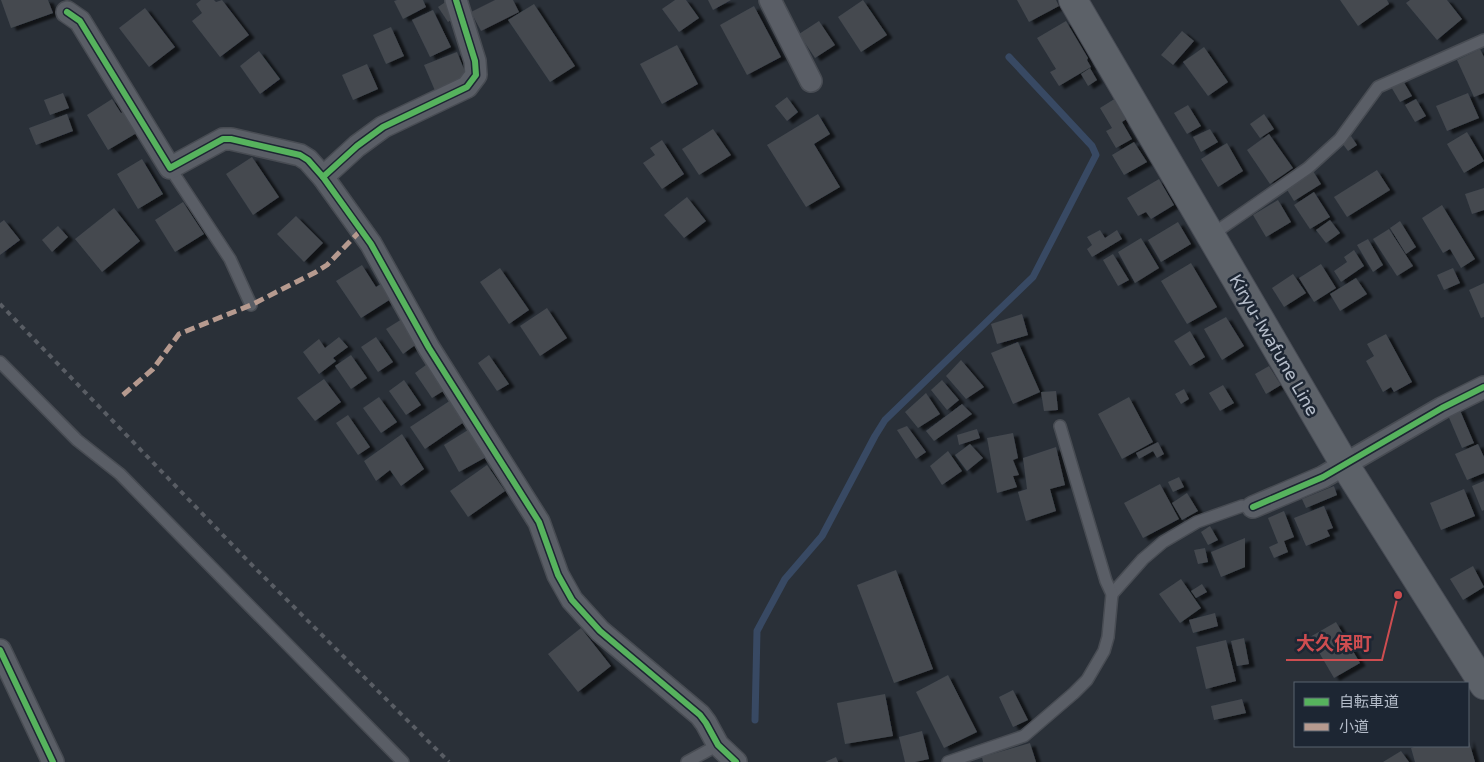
<svg xmlns="http://www.w3.org/2000/svg" width="1484" height="762" viewBox="0 0 1484 762" font-family="'Varela Round','Noto Sans JP',sans-serif">
  <style>
    .lines { fill: none; stroke-linecap: round; stroke-linejoin: round }
    .stream { stroke: #384963; stroke-width: 7 }
    .building { fill: #444950; filter: url(#shadow) }
    .service-casing { stroke: #484c53; stroke-width: 14 }
    .minor-casing { stroke: #484c53; stroke-width: 24 }
    .primary-casing { stroke: #484c55; stroke-width: 30 }
    .service { stroke: #5a5e66; stroke-width: 11 }
    .minor { stroke: #5a5e66; stroke-width: 21 }
    .primary { stroke: #5c6168; stroke-width: 28 }
    .rail { stroke: #595d64; stroke-width: 4; stroke-dasharray: 5 5; stroke-linecap: butt }
    .quiet { stroke: #b69a8f; stroke-width: 5; stroke-dasharray: 10 5; stroke-linecap: butt }
    .cycleway-casing { stroke: #1d2633; stroke-width: 9 }
    .cycleway { stroke: #56b35d; stroke-width: 6 }
    .labels { text-anchor: middle; dominant-baseline: central; stroke-width: 5; stroke-linejoin: round; paint-order: stroke }
    .street-label { font-size: 18px; fill: #b4bcc9; stroke: #1d2633 }
    .leader { fill: none; stroke: #ce4d50; stroke-width: 2 }
    .callout-dot { fill: #ce4d50; stroke: #1d2633; stroke-width: 2 }
    .callout-label { font-size: 19px; text-anchor: middle; font-weight: bold; fill: #ce4d50; stroke: #1d2633; stroke-width: 5; stroke-linejoin: round; paint-order: stroke }
  </style>
  <defs>
    <filter id="shadow"><feDropShadow dx="5.5" dy="3" stdDeviation="1" flood-color="#0009"/></filter>
  </defs>
  <rect width="100%" height="100%" fill="#2a3038"/>
  <g class="lines">
    <polyline class="stream" points="755,720 757,631 785,579 822,536 875,436 885,420 1033,277 1096,155 1092,146 1009,57"/>
  </g>
  <g class="building">
    <polygon points="1,0 48,0 53,13 11,28"/>
    <polygon points="201,0 214,0 216,2 222,0 249,35 220,57 192,21 202,13 196,4"/>
    <polygon points="397,0 423,0 426,7 403,19 394,1"/>
    <polygon points="495,0 513,0 519,12 481,31 471,12"/>
    <polygon points="675,0 686,0 699,18 679,32 662,9"/>
    <polygon points="708,0 731,0 713,10"/>
    <polygon points="863,0 887,35 861,52 838,17"/>
    <polygon points="1017,0 1056,0 1059,6 1029,22"/>
    <polygon points="1340,0 1387,0 1389,4 1358,26"/>
    <polygon points="1410,0 1447,0 1462,19 1437,40 1406,3"/>
    <polygon points="447,1 457,16 448,22 438,7"/>
    <polygon points="534,4 575,66 550,82 508,20"/>
    <polygon points="754,6 781,57 747,75 720,25"/>
    <polygon points="145,8 175,47 149,67 119,28"/>
    <polygon points="433,10 451,47 430,57 412,20"/>
    <polygon points="819,21 835,45 815,58 799,34"/>
    <polygon points="1066,21 1088,58 1087,60 1091,67 1059,86 1050,72 1056,69 1037,38"/>
    <polygon points="391,27 404,56 386,64 373,35"/>
    <polygon points="1182,31 1194,41 1173,65 1161,55"/>
    <polygon points="677,45 698,84 662,104 640,64"/>
    <polygon points="1204,47 1228,82 1208,96 1183,62"/>
    <polygon points="1480,49 1484,57 1484,93 1474,97 1457,60"/>
    <polygon points="259,51 280,79 260,94 240,66"/>
    <polygon points="457,52 468,79 436,93 424,65"/>
    <polygon points="367,64 378,89 353,100 342,75"/>
    <polygon points="1090,68 1097,80 1088,86 1081,74"/>
    <polygon points="1402,79 1412,96 1400,102 1390,85"/>
    <polygon points="63,93 69,108 50,115 44,100"/>
    <polygon points="1468,93 1479,118 1447,131 1436,106"/>
    <polygon points="787,97 798,112 787,121 775,106"/>
    <polygon points="1116,98 1128,118 1122,122 1132,139 1116,148 1106,131 1112,128 1100,108"/>
    <polygon points="112,99 121,113 127,110 140,131 108,150 87,115"/>
    <polygon points="1416,99 1426,116 1415,122 1405,105"/>
    <polygon points="1188,105 1201,126 1187,134 1174,113"/>
    <polygon points="67,114 73,131 36,145 29,128"/>
    <polygon points="818,114 830,134 814,144 840,187 806,207 767,145"/>
    <polygon points="1264,114 1274,129 1260,138 1250,124"/>
    <polygon points="713,129 731,155 699,175 682,149"/>
    <polygon points="1210,129 1218,142 1201,152 1193,137"/>
    <polygon points="1467,132 1484,161 1464,173 1447,144"/>
    <polygon points="1269,134 1293,168 1270,184 1247,150"/>
    <polygon points="1351,136 1357,145 1348,151 1342,143"/>
    <polygon points="662,140 684,174 662,189 643,163 655,155 650,148"/>
    <polygon points="1134,142 1147,162 1124,175 1112,155"/>
    <polygon points="1227,143 1243,171 1218,187 1201,159"/>
    <polygon points="252,157 279,197 253,215 226,174"/>
    <polygon points="142,159 163,194 138,209 117,174"/>
    <polygon points="1377,170 1390,190 1347,217 1334,197"/>
    <polygon points="1313,171 1321,184 1294,201 1286,188"/>
    <polygon points="1159,179 1174,205 1151,219 1146,212 1138,216 1127,198"/>
    <polygon points="1484,188 1484,210 1472,214 1465,194"/>
    <polygon points="1314,192 1330,217 1310,229 1294,205"/>
    <polygon points="687,197 706,221 684,238 664,215"/>
    <polygon points="1278,200 1291,222 1266,237 1253,215"/>
    <polygon points="183,202 204,234 175,252 155,220"/>
    <polygon points="1442,205 1475,259 1461,268 1450,249 1443,253 1422,218"/>
    <polygon points="114,208 140,241 102,272 75,239"/>
    <polygon points="296,216 323,243 304,262 277,234"/>
    <polygon points="4,220 20,240 0,255 0,223"/>
    <polygon points="1330,220 1340,233 1326,243 1316,230"/>
    <polygon points="1400,221 1416,247 1406,254 1390,228"/>
    <polygon points="1178,222 1191,244 1161,262 1148,240"/>
    <polygon points="58,226 68,237 52,252 42,240"/>
    <polygon points="1389,229 1413,266 1397,276 1373,239"/>
    <polygon points="1100,230 1105,238 1117,230 1122,239 1092,257 1087,249 1092,245 1087,237"/>
    <polygon points="1141,238 1159,268 1135,283 1118,252"/>
    <polygon points="1368,239 1383,265 1373,272 1357,245"/>
    <polygon points="1354,250 1364,266 1341,282 1334,271 1347,262 1344,257"/>
    <polygon points="1113,254 1129,280 1118,286 1103,260"/>
    <polygon points="1191,263 1217,307 1187,324 1161,281"/>
    <polygon points="1321,264 1336,288 1314,302 1299,278"/>
    <polygon points="362,265 376,287 384,282 394,297 361,318 336,281"/>
    <polygon points="500,268 529,310 509,324 480,282"/>
    <polygon points="1453,268 1460,283 1444,290 1437,275"/>
    <polygon points="1293,274 1306,293 1284,307 1272,288"/>
    <polygon points="1356,278 1367,294 1340,311 1330,294"/>
    <polygon points="1484,283 1484,317 1481,318 1469,290"/>
    <polygon points="547,308 567,338 540,356 520,326"/>
    <polygon points="1022,314 1028,335 997,344 991,324"/>
    <polygon points="1226,317 1244,346 1222,360 1204,329"/>
    <polygon points="402,319 418,343 403,354 386,329"/>
    <polygon points="1190,331 1205,357 1190,366 1174,341"/>
    <polygon points="1386,334 1412,382 1394,392 1391,387 1383,392 1366,361 1374,356 1367,344"/>
    <polygon points="339,337 348,347 333,358 336,361 319,374 303,352 319,339 325,348"/>
    <polygon points="376,337 393,362 378,372 361,347"/>
    <polygon points="1018,342 1040,392 1013,404 991,353"/>
    <polygon points="351,355 367,378 351,389 335,366"/>
    <polygon points="489,355 509,384 497,391 478,363"/>
    <polygon points="961,360 984,387 966,399 946,376"/>
    <polygon points="430,362 448,388 432,398 415,373"/>
    <polygon points="1269,366 1281,385 1266,394 1255,374"/>
    <polygon points="324,379 341,402 315,421 297,398"/>
    <polygon points="404,380 421,405 406,415 389,391"/>
    <polygon points="942,380 959,400 947,410 931,390"/>
    <polygon points="1223,385 1234,403 1220,411 1209,393"/>
    <polygon points="1184,389 1189,399 1181,404 1175,394"/>
    <polygon points="1056,391 1058,410 1044,411 1041,392"/>
    <polygon points="926,393 940,414 918,428 905,412"/>
    <polygon points="379,397 397,422 381,433 363,408"/>
    <polygon points="1129,397 1153,442 1122,459 1098,414"/>
    <polygon points="451,400 464,422 425,449 410,427"/>
    <polygon points="962,404 972,414 934,441 926,431"/>
    <polygon points="1459,408 1474,443 1462,448 1447,413"/>
    <polygon points="348,415 370,447 358,455 336,423"/>
    <polygon points="907,426 926,452 916,459 897,430"/>
    <polygon points="977,429 980,438 959,445 957,435"/>
    <polygon points="468,430 488,456 459,472 444,445"/>
    <polygon points="1013,433 1018,458 1013,460 1019,475 1013,476 1017,487 997,493 987,438"/>
    <polygon points="402,434 424,469 401,486 390,470 376,481 364,461"/>
    <polygon points="1158,442 1164,454 1157,458 1153,451 1139,459 1136,453"/>
    <polygon points="970,444 983,458 967,471 955,455"/>
    <polygon points="1478,444 1484,457 1484,473 1467,480 1455,454"/>
    <polygon points="1056,447 1065,485 1050,489 1056,511 1026,521 1018,492 1027,489 1023,458"/>
    <polygon points="948,451 962,471 942,485 930,466"/>
    <polygon points="487,465 505,491 468,517 450,491"/>
    <polygon points="1179,477 1184,487 1173,492 1168,482"/>
    <polygon points="1484,481 1484,510 1482,511 1472,486"/>
    <polygon points="1160,484 1179,519 1143,538 1124,503"/>
    <polygon points="1334,486 1337,495 1306,508 1302,499"/>
    <polygon points="1464,489 1475,516 1441,530 1430,503"/>
    <polygon points="1187,493 1198,511 1182,520 1172,503"/>
    <polygon points="1324,506 1333,528 1327,530 1330,536 1306,546 1294,518"/>
    <polygon points="1284,511 1294,537 1284,541 1288,552 1274,558 1269,547 1278,543 1268,518"/>
    <polygon points="1210,526 1218,540 1208,545 1201,532"/>
    <polygon points="1245,538 1245,567 1221,577 1211,552"/>
    <polygon points="1205,548 1208,562 1198,564 1194,550"/>
    <polygon points="1473,566 1484,587 1463,600 1450,579"/>
    <polygon points="896,570 933,669 894,683 857,585"/>
    <polygon points="1181,579 1201,608 1180,623 1159,594"/>
    <polygon points="1202,584 1207,592 1196,598 1191,591"/>
    <polygon points="1215,613 1218,626 1193,633 1189,620"/>
    <polygon points="1336,622 1360,663 1334,678 1310,637"/>
    <polygon points="581,628 611,666 578,692 548,654"/>
    <polygon points="1244,638 1249,664 1237,666 1231,641"/>
    <polygon points="1226,640 1236,681 1206,689 1196,647"/>
    <polygon points="948,675 977,732 944,748 916,692"/>
    <polygon points="1013,690 1028,720 1013,727 999,697"/>
    <polygon points="885,694 893,736 845,744 837,703"/>
    <polygon points="1242,699 1246,713 1214,720 1211,706"/>
    <polygon points="922,731 929,759 915,762 905,762 899,737"/>
    <polygon points="1468,738 1475,762 1415,762 1411,748 1417,746 1468,746"/>
    <polygon points="1030,743 1036,762 983,762 982,757"/>
    <polygon points="1401,751 1409,762 1383,762"/>
    <polygon points="836,757 838,762 825,762"/>
  </g>
  <g class="lines">
    <g class="service-casing">
      <g id="service">
        <polyline points="170,168 230,259 251,305"/>
        <polyline points="1210,236 1308,168 1340,139 1378,87 1484,40"/>
        <polyline points="0,362 77,440 120,474 403,762"/>
        <polyline points="1112,594 1143,559 1163,542 1197,522 1242,506 1253,507"/>
        <polyline points="687,762 718,745"/>
        <polyline points="948,762 1024,736 1074,693 1087,680 1104,651 1108,637 1112,594 1106,581 1060,426"/>
      </g>
    </g>
    <g class="minor-casing">
      <g id="minor">
        <polyline points="770,0 811,81"/>
        <polyline points="67,12 80,21 170,168 223,139 231,139 300,155 308,160 323,177 371,244 429,348 539,522 558,575 572,600 600,631 700,715 706,723 718,745 736,762"/>
        <polyline points="323,177 357,146 383,127 467,87 476,75 475,61 456,0"/>
        <polyline points="1253,507 1323,477 1442,408 1484,387"/>
        <polyline points="0,650 53,762"/>
      </g>
    </g>
    <g class="primary-casing">
      <polyline id="primary" points="1073,0 1345,465 1484,685"/>
    </g>
    <use href="#service" class="service"/>
    <use href="#minor" class="minor"/>
    <use href="#primary" class="primary"/>
    <polyline class="rail" points="0,304 247,560 449,762"/>
    <polyline class="quiet" points="123,395 153,369 179,334 251,305 316,272 327,265 361,230"/>
    <g class="cycleway-casing">
      <g id="cycleway">
        <polyline points="67,12 80,21 170,168 223,139 231,139 300,155 308,160 323,177 371,244 429,348 539,522 558,575 572,600 600,631 700,715 706,723 718,745 736,762"/>
        <polyline points="323,177 357,146 383,127 467,87 476,75 475,61 456,0"/>
        <polyline points="1253,507 1323,477 1442,408 1484,387"/>
        <polyline points="0,650 53,762"/>
      </g>
    </g>
    <use href="#cycleway" class="cycleway"/>
  </g>
  <g class="labels">
    <g class="street-label">
      <text transform="translate(1274 345) rotate(60)">Kiryu-Iwafune Line</text>
    </g>
  </g>
  <path class="leader" d="M1398 595L1382 660H1286"/>
  <circle class="callout-dot" cx="1398" cy="595" r="5"/>
  <g class="callout-label">
    <text x="1334" y="650">大久保町</text>
  </g>
  <rect x="1294" y="682" width="175" height="65" fill="#1d2633" stroke="#59626f"/>
  <rect x="1304" y="698" width="25" height="8" fill="#56b35d" stroke="#59626f"/>
  <text x="1339" y="707" font-size="15" fill="#b4bcc9">自転車道</text>
  <rect x="1304" y="723" width="25" height="8" fill="#b69a8f" stroke="#59626f"/>
  <text x="1339" y="732" font-size="15" fill="#b4bcc9">小道</text>
</svg>
